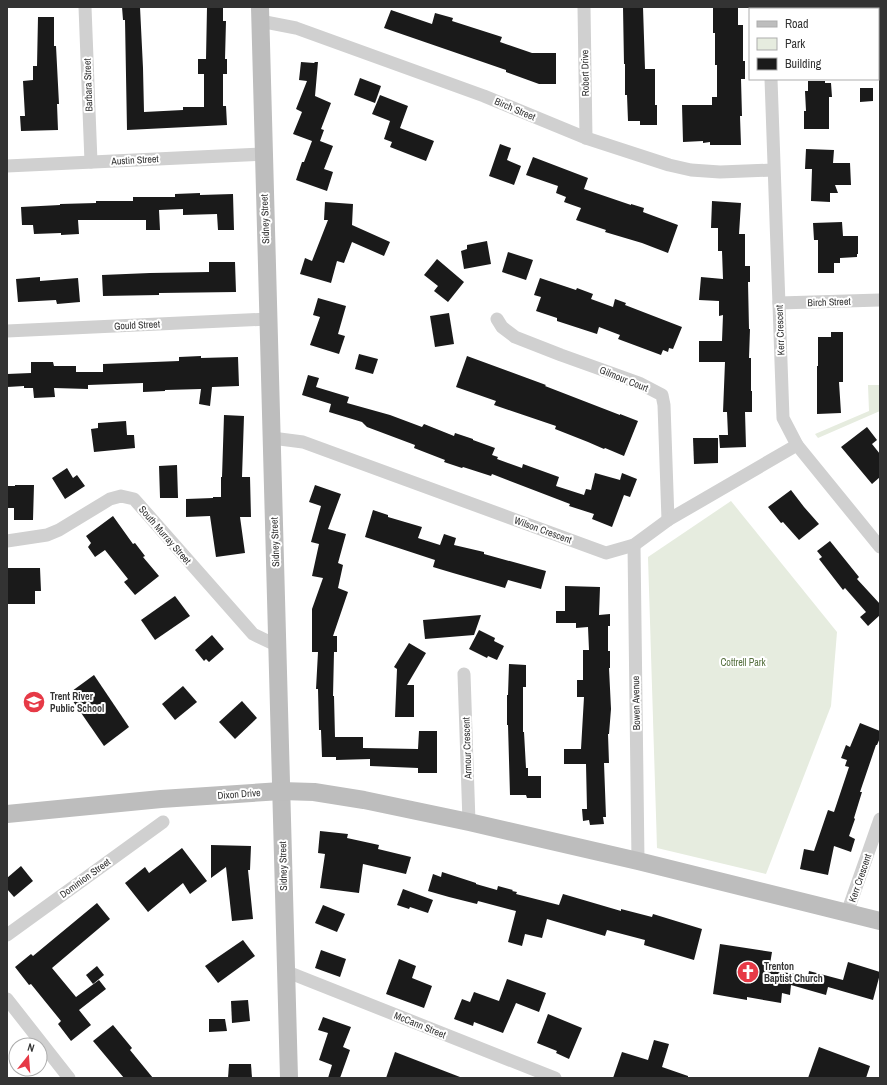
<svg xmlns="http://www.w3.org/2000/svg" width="887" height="1085" viewBox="0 0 887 1085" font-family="'Archivo Narrow',sans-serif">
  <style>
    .green { fill: #e6ecdf }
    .building { fill: #1a1a1a }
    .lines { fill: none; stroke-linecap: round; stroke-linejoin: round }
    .street { stroke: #d0d0d0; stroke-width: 13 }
    .secondary { stroke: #bdbdbd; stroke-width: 18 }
    .labels { text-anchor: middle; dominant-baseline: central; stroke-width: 4; stroke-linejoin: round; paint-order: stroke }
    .street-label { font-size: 10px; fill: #333; stroke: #fff }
    .park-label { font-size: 10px; fill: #56703f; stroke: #fff }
    .poi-label { font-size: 10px; font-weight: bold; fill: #333; stroke: #fff; text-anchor: start }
  </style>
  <rect width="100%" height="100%" fill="#fff"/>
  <g class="green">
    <polygon points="868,385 880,385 880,411 818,438 815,434 869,411"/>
    <polygon points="731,501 837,632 831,706 766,874 657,848 648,557"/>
  </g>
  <g class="building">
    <polygon points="122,7 140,7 143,68 144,112 183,110 183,107 204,107 204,74 198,74 198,59 206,59 207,7 223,7 223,21 226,21 225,59 227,59 227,74 223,74 223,106 226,106 227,125 127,130 125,20 123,20"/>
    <polygon points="623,7 643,7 645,69 655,69 655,105 657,105 657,125 640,125 640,121 628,121 627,95 625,95 625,64 624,64"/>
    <polygon points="713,7 738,7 738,25 743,25 743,61 745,61 745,79 741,79 742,116 740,116 741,145 710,145 710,142 703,143 703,141 683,142 682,105 712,105 712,97 717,97 717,65 715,65 715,33 713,33"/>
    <polygon points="391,10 432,24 435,13 453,18 452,21 502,37 500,42 532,53 556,53 556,84 539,84 506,72 506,70 384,28"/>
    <polygon points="38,17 54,17 54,46 56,46 59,104 57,104 58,130 21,131 20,116 25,116 23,81 33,80 33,66 37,66"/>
    <polygon points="301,62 314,63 315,62 318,62 315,96 331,103 321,129 324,130 320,141 333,146 324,169 333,172 327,191 296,180 302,162 304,162 312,141 293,134 302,112 296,109 307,81 299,80"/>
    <polygon points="360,78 381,86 375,103 354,95"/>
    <polygon points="808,81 825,81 825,83 831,83 832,97 829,97 829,129 804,129 804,111 806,111 805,91 808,91"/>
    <polygon points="860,88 873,88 873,101 860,102"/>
    <polygon points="380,95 408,106 400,128 434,141 426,161 390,147 392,142 384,139 390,121 372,114"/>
    <polygon points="500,144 511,148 507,160 521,166 514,185 489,176"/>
    <polygon points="806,149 834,150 833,163 850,163 851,185 835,185 838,193 830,193 830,202 811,201 812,169 805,169"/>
    <polygon points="533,157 588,178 584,189 631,205 631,204 644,208 643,212 678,225 668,253 642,243 605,232 606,230 576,220 581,208 564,202 566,197 556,193 558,186 526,175"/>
    <polygon points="200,193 200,195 233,194 234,230 218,230 217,214 183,215 183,209 159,210 160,230 146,230 146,220 78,220 79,234 61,235 61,233 34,234 33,225 22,225 21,207 60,205 60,204 96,203 96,201 133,201 133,197 175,197 175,194"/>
    <polygon points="712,201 741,203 739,234 745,234 745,266 750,266 750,282 748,282 749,329 750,329 749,358 751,358 751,391 752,391 752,412 745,412 746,447 720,448 719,435 728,435 727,412 723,412 725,362 699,362 699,341 722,341 723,315 719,316 719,301 699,300 701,277 723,279 722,251 718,251 718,228 711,228"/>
    <polygon points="325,202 353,204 352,225 390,242 384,256 352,242 344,263 337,261 331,283 300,274 305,258 312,261 328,220 324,220"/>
    <polygon points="842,222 843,236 858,236 858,254 857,254 857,257 840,258 840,263 834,263 834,273 818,273 818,240 814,240 813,223"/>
    <polygon points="487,241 491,264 464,269 461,251 467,249 467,245"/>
    <polygon points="508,252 533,260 526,280 502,272"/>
    <polygon points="437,259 464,282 448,302 434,291 438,286 424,275"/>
    <polygon points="209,262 235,262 236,292 159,293 159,295 103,296 102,275 150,273 209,272"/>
    <polygon points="40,277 40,281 78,278 80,302 57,304 56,300 18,302 16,279"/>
    <polygon points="540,278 576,290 577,288 593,294 591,299 613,307 615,299 626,303 625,305 682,327 673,349 669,348 668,352 663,350 661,355 618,339 620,335 599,327 597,334 557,321 557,318 536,311 541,297 534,295"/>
    <polygon points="318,298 346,306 338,334 345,336 339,354 310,345 320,317 313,315"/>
    <polygon points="449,313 454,344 435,347 430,316"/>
    <polygon points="831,332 843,332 843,382 839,382 841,413 817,414 817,366 818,366 818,337 831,337"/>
    <polygon points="359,354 378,359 373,374 355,369"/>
    <polygon points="201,356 201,358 238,357 239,386 212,387 210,406 199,404 201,389 165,390 165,391 143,392 143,383 88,385 88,389 54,388 55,397 34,398 33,388 24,388 24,386 7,387 7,374 31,373 31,362 53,362 54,366 76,366 76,372 103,372 103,364 179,361 179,357"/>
    <polygon points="467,356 546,385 545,386 620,415 620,414 638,421 624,456 605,448 604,449 588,442 555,429 556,426 494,405 496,401 456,387"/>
    <polygon points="308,375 319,378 316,387 349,397 347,403 390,415 422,427 424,424 454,436 455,433 473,439 473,440 495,448 492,455 498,457 497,459 522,468 523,464 559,477 556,486 584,495 586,489 591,490 595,473 620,480 622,473 637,479 630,497 624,495 612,527 592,519 594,514 569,506 570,504 492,474 491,476 463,467 462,468 444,462 445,460 414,448 415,445 367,427 362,422 329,412 331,404 302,395"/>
    <polygon points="224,415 244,416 242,477 250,477 251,517 240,517 245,553 216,557 210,516 186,517 186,499 213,498 213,497 221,497 221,477 222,477"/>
    <polygon points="126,421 127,435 134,435 135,448 94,452 91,429 98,428 98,423"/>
    <polygon points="867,427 877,440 872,444 880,454 880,477 872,484 841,447"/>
    <polygon points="693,438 718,438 718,463 694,464"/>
    <polygon points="177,465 178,498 160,498 159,466"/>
    <polygon points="67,468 73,478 77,475 85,486 65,499 52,478"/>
    <polygon points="15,485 34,485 33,520 14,520 14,508 7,508 7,486 15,486"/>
    <polygon points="315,485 341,494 328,529 346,534 338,563 343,565 338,588 348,592 333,636 337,636 337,652 334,652 333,696 334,696 335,737 363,737 363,748 418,749 419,731 437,731 437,773 418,773 418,768 370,766 370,759 336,760 336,757 322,757 321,730 319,730 318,689 316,689 318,652 312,652 312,609 323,578 312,576 319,544 311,542 321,506 309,502"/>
    <polygon points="791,490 804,507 819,524 799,540 783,522 781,523 768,507"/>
    <polygon points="373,510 388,515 388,517 422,527 418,538 440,545 444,534 456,538 454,545 484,552 484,554 546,571 541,589 508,580 505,588 453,573 433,567 435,560 365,537"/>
    <polygon points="113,516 133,544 135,543 145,556 143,557 159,576 135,595 124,582 128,579 105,550 95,557 88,547 91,543 86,536"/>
    <polygon points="830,541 859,577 857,579 880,604 880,615 868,626 860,617 866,612 845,588 843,590 819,559 822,557 817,551"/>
    <polygon points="7,568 40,568 41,591 35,591 35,604 7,604"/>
    <polygon points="565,586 600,587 599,615 610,614 610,626 608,626 608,651 610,651 610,668 609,668 611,709 609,734 608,734 609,763 604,763 606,817 603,817 604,824 590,825 589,820 583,821 582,809 587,809 586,764 564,764 564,749 581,749 584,697 577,697 577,680 583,680 583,650 589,650 588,627 576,628 576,623 556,623 556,611 565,611"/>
    <polygon points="175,596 190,616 155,640 141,620"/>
    <polygon points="481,615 474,635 425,639 423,620"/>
    <polygon points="479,630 495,638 494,641 504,646 497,660 488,656 487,658 469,649"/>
    <polygon points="212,635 224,649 209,662 206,659 204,661 195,650"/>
    <polygon points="409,643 426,653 407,685 414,685 414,717 395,717 397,669 394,667"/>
    <polygon points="509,664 526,665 526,687 523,687 523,732 524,732 526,768 528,768 528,776 541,776 541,798 527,798 526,795 510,795 508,725 507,725 507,695 508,695"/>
    <polygon points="94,675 129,727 104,746 68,694"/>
    <polygon points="183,686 197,702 175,720 162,704"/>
    <polygon points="242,701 257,718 235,739 219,722"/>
    <polygon points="860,723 880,731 880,738 877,745 876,745 860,792 862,792 854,818 855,819 849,836 855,839 851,852 834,846 828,875 800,869 804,849 814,851 828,810 834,812 849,767 845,766 847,760 841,758 846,745 850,747"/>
    <polygon points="320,831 348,834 347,838 379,845 378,849 411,857 406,874 363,864 359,893 320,888 325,854 318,853"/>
    <polygon points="211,845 251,846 250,870 248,870 253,919 232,921 226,867 211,878"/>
    <polygon points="182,848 207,881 190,894 183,883 148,912 125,883 145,867 149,873"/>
    <polygon points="21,866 33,881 14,897 7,889 7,878"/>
    <polygon points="442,872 476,883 476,884 497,890 498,886 513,890 512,891 517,892 516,894 559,905 563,894 621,911 621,909 652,917 653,914 702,929 694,960 644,945 645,940 607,930 605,936 547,919 542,938 525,934 522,946 508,942 516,911 478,901 477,904 449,897 428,891 433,874 441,877"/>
    <polygon points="403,889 433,900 428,913 410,907 409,909 397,905"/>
    <polygon points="97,903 110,919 52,968 76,997 99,980 106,989 79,1010 91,1025 71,1041 58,1024 61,1021 31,984 29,985 15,967 31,954 33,956"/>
    <polygon points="323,905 345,914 337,932 315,923"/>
    <polygon points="243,940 255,956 218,983 205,966"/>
    <polygon points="720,944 772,952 769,970 808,976 809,971 843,980 848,962 880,972 880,974 873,1000 828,987 826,995 791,985 790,995 782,993 781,1003 747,997 747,1000 713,994"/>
    <polygon points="321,950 346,959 340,977 315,968"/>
    <polygon points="399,959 416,966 412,978 432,986 424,1008 386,994"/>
    <polygon points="97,966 104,975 93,984 86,975"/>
    <polygon points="507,979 546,993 539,1012 516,1003 503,1033 474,1022 473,1026 454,1019 462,999 470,1002 474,992 499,1001"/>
    <polygon points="248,1000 250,1021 232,1023 231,1001"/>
    <polygon points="548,1014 582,1028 569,1059 556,1053 557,1051 537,1043"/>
    <polygon points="323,1017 351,1027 343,1047 350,1050 340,1078 328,1078 332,1065 319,1060 328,1033 318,1030"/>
    <polygon points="209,1019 225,1019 227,1031 209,1032"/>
    <polygon points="113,1025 132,1048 130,1050 153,1078 124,1078 93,1041"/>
    <polygon points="654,1040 669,1044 662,1067 688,1076 688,1078 613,1078 622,1052 648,1060"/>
    <polygon points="819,1047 870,1066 866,1078 808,1078"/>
    <polygon points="395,1052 460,1077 459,1078 386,1078"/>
    <polygon points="229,1064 251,1064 252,1078 228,1078"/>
  </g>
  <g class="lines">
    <g class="street">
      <polyline points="85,7 91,162"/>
      <polyline points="584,7 586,138"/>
      <polyline points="769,7 769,9"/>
      <polyline points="260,21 296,28 484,96 586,138 669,165 691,170 720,172 773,170"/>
      <polyline points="771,79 783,418 797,445 880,547"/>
      <polyline points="7,166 264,154"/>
      <polyline points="779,303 880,300"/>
      <polyline points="497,319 502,327 515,337 561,355 639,383 662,395 664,405 668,520"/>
      <polyline points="7,331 268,319"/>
      <polyline points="272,438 303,442 606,553 634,545 668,520 797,445"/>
      <polyline points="7,541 47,535 59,530 110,499 121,496 134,499 253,634 278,646"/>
      <polyline points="634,545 638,861"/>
      <polyline points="464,674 469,822"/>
      <polyline points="847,913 880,819"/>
      <polyline points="7,935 163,822"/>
      <polyline points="285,971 555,1078"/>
      <polyline points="7,999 69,1078"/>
    </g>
    <g class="secondary">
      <polyline points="260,7 289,1078"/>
      <polyline points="7,814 161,799 281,791 314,792 364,800 469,822 638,861 880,921"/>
    </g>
  </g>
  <defs>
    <g id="school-disc" transform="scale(1.15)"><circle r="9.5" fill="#e63946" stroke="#fff"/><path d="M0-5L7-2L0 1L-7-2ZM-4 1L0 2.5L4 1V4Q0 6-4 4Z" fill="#fff"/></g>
    <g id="church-disc" transform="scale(1.15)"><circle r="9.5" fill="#e63946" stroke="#fff"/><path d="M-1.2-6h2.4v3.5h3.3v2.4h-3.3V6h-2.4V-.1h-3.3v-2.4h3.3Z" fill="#fff"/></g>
  </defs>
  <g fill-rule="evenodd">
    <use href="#school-disc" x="34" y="702"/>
    <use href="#church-disc" x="748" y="972"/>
  </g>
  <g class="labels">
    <g class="street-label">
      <text transform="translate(585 73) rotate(-91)">Robert Drive</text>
      <text transform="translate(88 85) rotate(-92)">Barbara Street</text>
      <text transform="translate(515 109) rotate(23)">Birch Street</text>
      <text transform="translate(135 160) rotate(-3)">Austin Street</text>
      <text transform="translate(265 219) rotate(-92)">Sidney Street</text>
      <text transform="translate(829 302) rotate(-2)">Birch Street</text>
      <text transform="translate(137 325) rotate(-3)">Gould Street</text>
      <text transform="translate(780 330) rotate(-92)">Kerr Crescent</text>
      <text transform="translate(624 379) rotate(22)">Gilmour Court</text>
      <text transform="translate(543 530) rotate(20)">Wilson Crescent</text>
      <text transform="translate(165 535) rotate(49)">South Murray Street</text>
      <text transform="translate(275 542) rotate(-92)">Sidney Street</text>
      <text transform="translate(636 703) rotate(-91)">Bowen Avenue</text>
      <text transform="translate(467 748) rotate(-92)">Armour Crescent</text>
      <text transform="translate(239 794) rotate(-4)">Dixon Drive</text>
      <text transform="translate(283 866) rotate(-91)">Sidney Street</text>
      <text transform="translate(85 878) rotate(-36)">Dominion Street</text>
      <text transform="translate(860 878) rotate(-71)">Kerr Crescent</text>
      <text transform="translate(420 1025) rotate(22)">McCann Street</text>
    </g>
    <g class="park-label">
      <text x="743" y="662">Cottrell Park</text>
    </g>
    <g class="poi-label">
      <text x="50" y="696">Trent River<tspan x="50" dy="12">Public School</tspan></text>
      <text x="764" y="966">Trenton<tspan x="764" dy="12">Baptist Church</tspan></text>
    </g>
  </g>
  <rect width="887" height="1085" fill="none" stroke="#333333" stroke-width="16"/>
  <rect x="749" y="8" width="130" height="72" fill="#ffffff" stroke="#adadad"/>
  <rect x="757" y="21" width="20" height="6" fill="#bdbdbd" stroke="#adadad"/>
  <text x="785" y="28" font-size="12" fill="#333333">Road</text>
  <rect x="757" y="38" width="20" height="12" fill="#e6ecdf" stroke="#adadad"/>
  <text x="785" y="48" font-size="12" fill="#333333">Park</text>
  <rect x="757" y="58" width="20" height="12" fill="#1a1a1a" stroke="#adadad"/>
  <text x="785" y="68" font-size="12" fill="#333333">Building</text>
  <g transform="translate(28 1057) rotate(17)"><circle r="19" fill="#ffffff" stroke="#adadad"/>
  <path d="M0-3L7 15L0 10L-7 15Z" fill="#e63946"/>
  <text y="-6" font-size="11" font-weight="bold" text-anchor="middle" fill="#333333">N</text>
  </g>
</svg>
